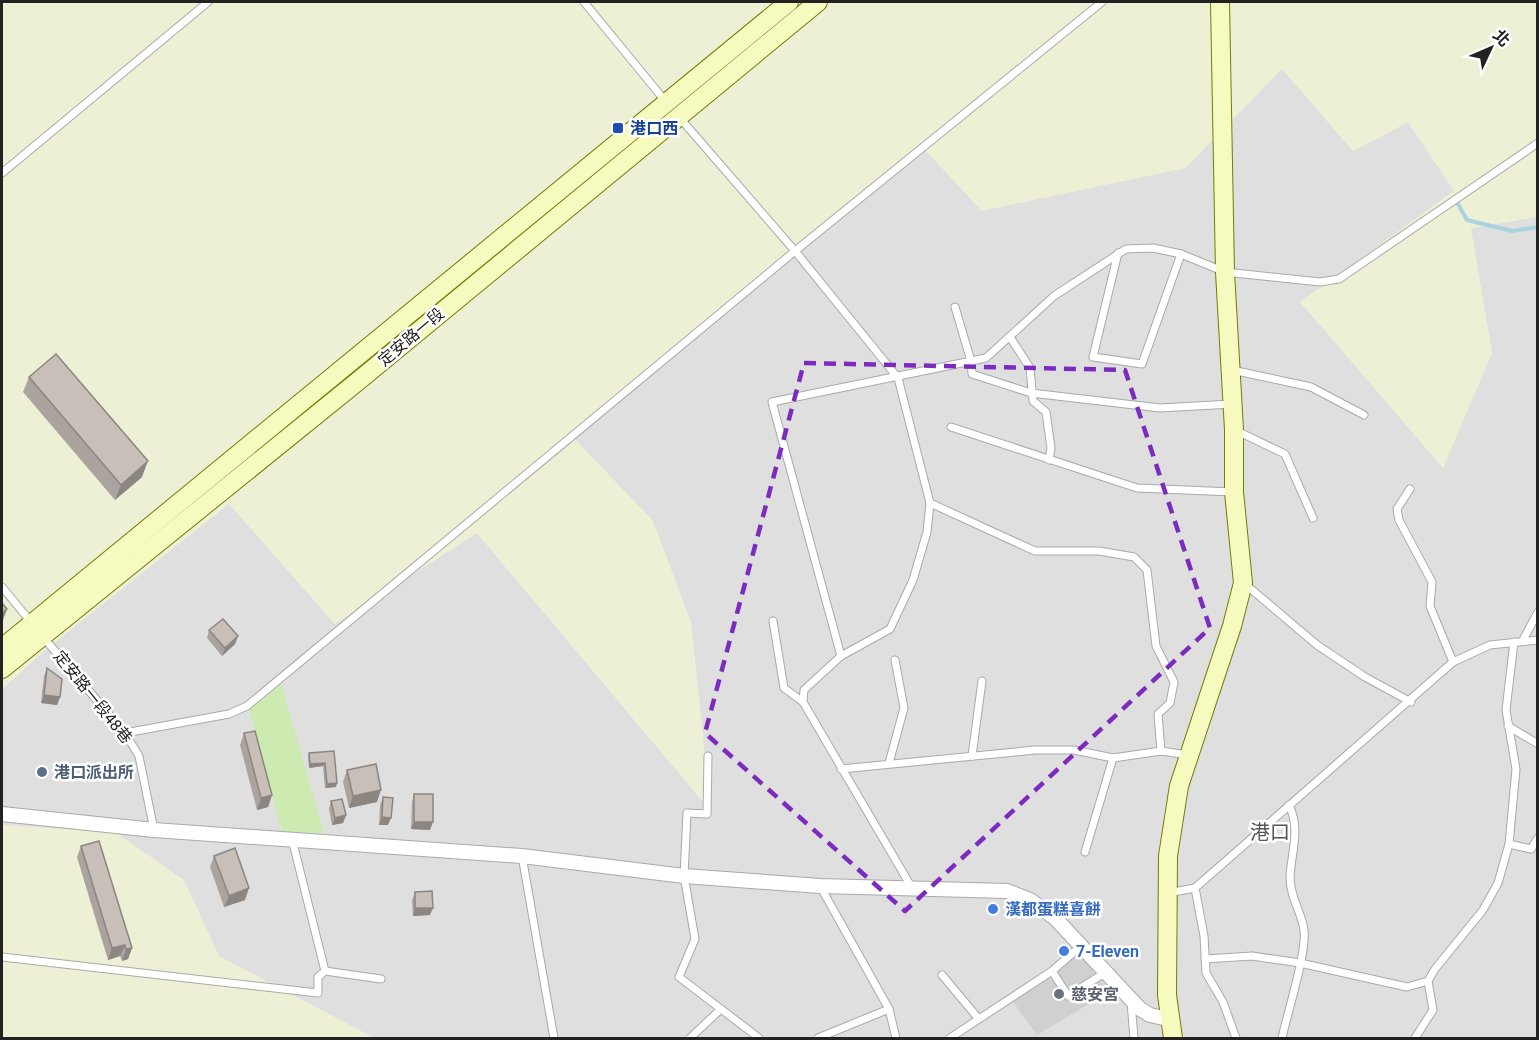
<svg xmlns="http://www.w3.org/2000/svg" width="1539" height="1040" viewBox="0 0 1539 1040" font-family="Roboto,'Noto Sans TC',sans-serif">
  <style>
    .residential { fill: #e0dfdf }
    .religious { fill: #d0d0d0 }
    .farmland { fill: #eef0d5 }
    .grass { fill: #cdebb0 }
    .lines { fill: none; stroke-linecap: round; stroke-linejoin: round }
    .stream { stroke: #aad3df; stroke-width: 4 }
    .lane-casing { stroke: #a9a9a9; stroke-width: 9 }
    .street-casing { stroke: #a9a9a9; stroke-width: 16 }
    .secondary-casing { stroke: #707d05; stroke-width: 20 }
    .lane { stroke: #fff; stroke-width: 7 }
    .street { stroke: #fff; stroke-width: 14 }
    .secondary { stroke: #f7fabf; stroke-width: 18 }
    .wall { fill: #aba49e }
    .shaded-wall { fill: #8b8681 }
    .building { fill: #c7bfb8; stroke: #8b8681; stroke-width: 1.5 }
    .marked { fill: none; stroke: #7b2cbf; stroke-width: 4.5; stroke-dasharray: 12 8; stroke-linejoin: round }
    .transit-dot { fill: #1a4fb4; stroke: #fff; stroke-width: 2 }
    .service-dot { fill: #5c6f8a; stroke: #fff; stroke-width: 2 }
    .shop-dot { fill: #3f7fe0; stroke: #fff; stroke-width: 2 }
    .worship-dot { fill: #6b7280; stroke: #fff; stroke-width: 2 }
    .labels { text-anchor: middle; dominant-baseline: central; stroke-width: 5; stroke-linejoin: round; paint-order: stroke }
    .transit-label { font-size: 16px; font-weight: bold; fill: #164399; stroke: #fff; text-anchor: start }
    .street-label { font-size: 16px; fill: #222; stroke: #fff }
    .service-label { font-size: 16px; font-weight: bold; fill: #4e5e75; stroke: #fff; text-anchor: start }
    .shop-label { font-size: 16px; font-weight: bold; fill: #366cbe; stroke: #fff; text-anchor: start }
    .worship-label { font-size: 16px; font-weight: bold; fill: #5b616d; stroke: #fff; text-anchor: start }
    .quarter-label { font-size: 20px; fill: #555; stroke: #fff }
  </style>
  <rect width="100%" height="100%" fill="#f2efe9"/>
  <polygon class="residential" points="1282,68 1353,151 1408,122 1455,191 1492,353 1470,228 1537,217 1537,1038 374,1038 218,956 184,880 2,825 2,689 45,650 229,503 335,624 477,533 710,810 653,521 568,433 925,150 1185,168"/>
  <polygon class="religious" points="1078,951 1109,992 1037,1035 1009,996"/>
  <g class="farmland">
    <polygon points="2,2 1537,2 1537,217 1471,228 1492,353 1443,468 1300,302 1454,191 1408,122 1353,151 1282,69 1185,168 982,211 925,150 569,433 653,521 691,622 711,811 477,533 335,624 229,504 45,650 2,689"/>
    <polygon points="2,825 115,832 184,880 219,956 374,1038 2,1038"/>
  </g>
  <polygon class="grass" points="281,684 324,833 282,832 249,709"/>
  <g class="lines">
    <polyline class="stream" points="1458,204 1467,220 1512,231 1538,227"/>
    <g class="lane-casing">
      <g id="lane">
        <polyline points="584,2 666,102"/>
        <polyline points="679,117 795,251 898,378 930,503 927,532 913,580 890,629 841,656 804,690 803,702 912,888"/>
        <polyline points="2,173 208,2"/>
        <polyline points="1118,253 1093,357 1142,364 1181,254"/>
        <polyline points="955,307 971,361 972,374 1031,393 1160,408 1232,404"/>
        <polyline points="1010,337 1030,368 1033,401 1046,412 1051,448 1049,460"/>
        <polyline points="1232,370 1311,387 1364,415"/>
        <polyline points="951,427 1137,488 1233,492"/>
        <polyline points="1237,431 1285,454 1313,518"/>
        <polyline points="1410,489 1397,509 1399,520 1432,582 1430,606 1453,662"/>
        <polyline points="930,503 1035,551 1099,551 1134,557 1147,570 1156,646 1174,682 1170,703 1158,714 1161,751"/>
        <polyline points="1245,584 1317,645 1365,677 1411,702"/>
        <polyline points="2,587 31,622"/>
        <polyline points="773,621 784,688 803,702"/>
        <polyline points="43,637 125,733 139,756 154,830"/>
        <polyline points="1523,640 1538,612"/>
        <polyline points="841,656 772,402 986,358 1054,296 1126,249 1153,248 1181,254 1225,272 1320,282 1339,279 1538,143"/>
        <polyline points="1508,726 1538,744"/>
        <polyline points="125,733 229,714 247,706 795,251 1102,2"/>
        <polyline points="708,756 707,814 687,813 684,876 695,939 679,977 759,1038"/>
        <polyline points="972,756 982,681"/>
        <polyline points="889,763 904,708 895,660"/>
        <polyline points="841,769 1035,750 1074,750 1113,758 1161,751 1188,755"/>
        <polyline points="1509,844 1531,849 1538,838"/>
        <polyline points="1085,852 1113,758"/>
        <polyline points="522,856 554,1038"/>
        <polyline points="820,886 889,1009 896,1038"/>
        <polyline points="1195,888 1204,936 1206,973 1223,1002 1236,1038"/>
        <polyline points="1168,893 1195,888 1453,662 1490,645 1538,640"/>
        <polyline points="2,957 318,993 318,977 325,971 292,839"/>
        <polyline points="1205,959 1252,956 1300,963 1407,987 1428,981"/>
        <polyline points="325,971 381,979"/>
        <polyline points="1052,971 1068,996 1106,972"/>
        <polyline points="942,975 978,1018"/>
        <polyline points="1131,1002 1134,1038"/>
        <polyline points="690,1038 721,1009"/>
        <polyline points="818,1038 889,1009"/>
        <polyline points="950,1038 1052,971 1082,945"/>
        <path d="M1282,1038C1287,1014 1307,952 1304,930C1302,913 1290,898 1290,877C1291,853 1301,830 1289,805"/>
        <polyline points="1415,1038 1433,1010 1428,981 1435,969 1483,910 1498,883 1509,844 1516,769 1506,710 1514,642"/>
      </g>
    </g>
    <g class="street-casing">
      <polyline id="street" points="2,814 154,830 522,856 684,876 820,886 1007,891 1030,900 1055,918 1140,1009 1150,1015 1168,1019 1170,1028"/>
    </g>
    <g class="secondary-casing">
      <g id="secondary">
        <polyline points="2,648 789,2"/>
        <polyline points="2,669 357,382 818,2"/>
        <polyline points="1173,1038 1167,995 1168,856 1179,786 1232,626 1243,583 1234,492 1234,430 1225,272 1220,2"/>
      </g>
    </g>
    <use href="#lane" class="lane"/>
    <use href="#street" class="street"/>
    <use href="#secondary" class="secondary"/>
  </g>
  <g class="wall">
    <polygon points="29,377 142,477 115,500 23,392"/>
    <polygon points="209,630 238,636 235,644 222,656 207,638"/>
    <polygon points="47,668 60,697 57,705 41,703 44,676"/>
    <polygon points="244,733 272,795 268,807 257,810 240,745"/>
    <polygon points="334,751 336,787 325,788 323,766 309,768 308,757 309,753"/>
    <polygon points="347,770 377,802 349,808 343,782"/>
    <polygon points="414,794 430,830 411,829 412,802"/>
    <polygon points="383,797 388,825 379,825 380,805"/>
    <polygon points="331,801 346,815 343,823 332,825 329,809"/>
    <polygon points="81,846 132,948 128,959 122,961 120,956 108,960 77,857"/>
    <polygon points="214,856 245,900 224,907 210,867"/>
    <polygon points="415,892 430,915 413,916 412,900"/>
  </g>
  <g class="shaded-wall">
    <polygon points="148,461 142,477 115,500 121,485"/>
    <polygon points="7,609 3,620 2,621 2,613"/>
    <polygon points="238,636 235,644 222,656 225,648"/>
    <polygon points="44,695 60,697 57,705 41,703"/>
    <polygon points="325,763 323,766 309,768 310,764"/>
    <polygon points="337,783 336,787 325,788 327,784"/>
    <polygon points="381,790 377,802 349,808 353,796"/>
    <polygon points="272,795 268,807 257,810 261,798"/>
    <polygon points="346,815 343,823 332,825 335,818"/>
    <polygon points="382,817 391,818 388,825 379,825"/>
    <polygon points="414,822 433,822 430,830 411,829"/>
    <polygon points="249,888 245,900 224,907 229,896"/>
    <polygon points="415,908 433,908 430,915 413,916"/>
    <polygon points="125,945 120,956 108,960 112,948"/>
    <polygon points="132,948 128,959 122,961 126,949"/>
  </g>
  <g class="building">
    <polygon points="56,354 148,461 121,485 29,377"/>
    <polygon points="2,603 7,609 2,613"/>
    <polygon points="223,619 238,636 225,648 209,630"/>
    <polygon points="47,668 62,679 60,697 44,695"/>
    <polygon points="255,731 272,795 261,798 244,733"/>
    <polygon points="334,751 337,783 327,784 325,763 310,764 309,753"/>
    <polygon points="376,764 381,790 353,796 347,770"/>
    <rect x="414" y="794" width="19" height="28"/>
    <polygon points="383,797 393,798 391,818 382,817"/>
    <polygon points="342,799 346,815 335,818 331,801"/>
    <polygon points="99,841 132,948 126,949 125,945 112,948 81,846"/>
    <polygon points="235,848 249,888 229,896 214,856"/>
    <polygon points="432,891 433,908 415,908 415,892"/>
  </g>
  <path class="marked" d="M804,363L1125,370L1210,628L905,911L705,733Z"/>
  <rect class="transit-dot" x="612" y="122" width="12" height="12" rx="3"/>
  <circle class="service-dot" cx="42" cy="772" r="6"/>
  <g class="shop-dot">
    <circle cx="993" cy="909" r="6"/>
    <circle cx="1064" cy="951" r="6"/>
  </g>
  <circle class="worship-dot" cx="1059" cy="994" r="6"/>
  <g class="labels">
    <g class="transit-label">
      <text x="630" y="128">港口西</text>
    </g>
    <g class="street-label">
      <text transform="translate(411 337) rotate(-40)">定安路一段</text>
      <text transform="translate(93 697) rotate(51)">定安路一段48巷</text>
    </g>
    <g class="service-label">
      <text x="54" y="772">港口派出所</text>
    </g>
    <g class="shop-label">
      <text x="1005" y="909">漢都蛋糕喜餅</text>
      <text x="1076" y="951">7-Eleven</text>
    </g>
    <g class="worship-label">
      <text x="1071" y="994">慈安宮</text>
    </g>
    <g class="quarter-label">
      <text x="1270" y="832">港口</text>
    </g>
  </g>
  <rect width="1539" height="1040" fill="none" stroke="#222222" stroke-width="6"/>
  <g transform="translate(1491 48) rotate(46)" stroke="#ffffff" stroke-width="4.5" paint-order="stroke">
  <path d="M0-4.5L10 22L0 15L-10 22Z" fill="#222222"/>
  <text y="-9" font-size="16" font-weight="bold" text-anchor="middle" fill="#222222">北</text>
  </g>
</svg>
